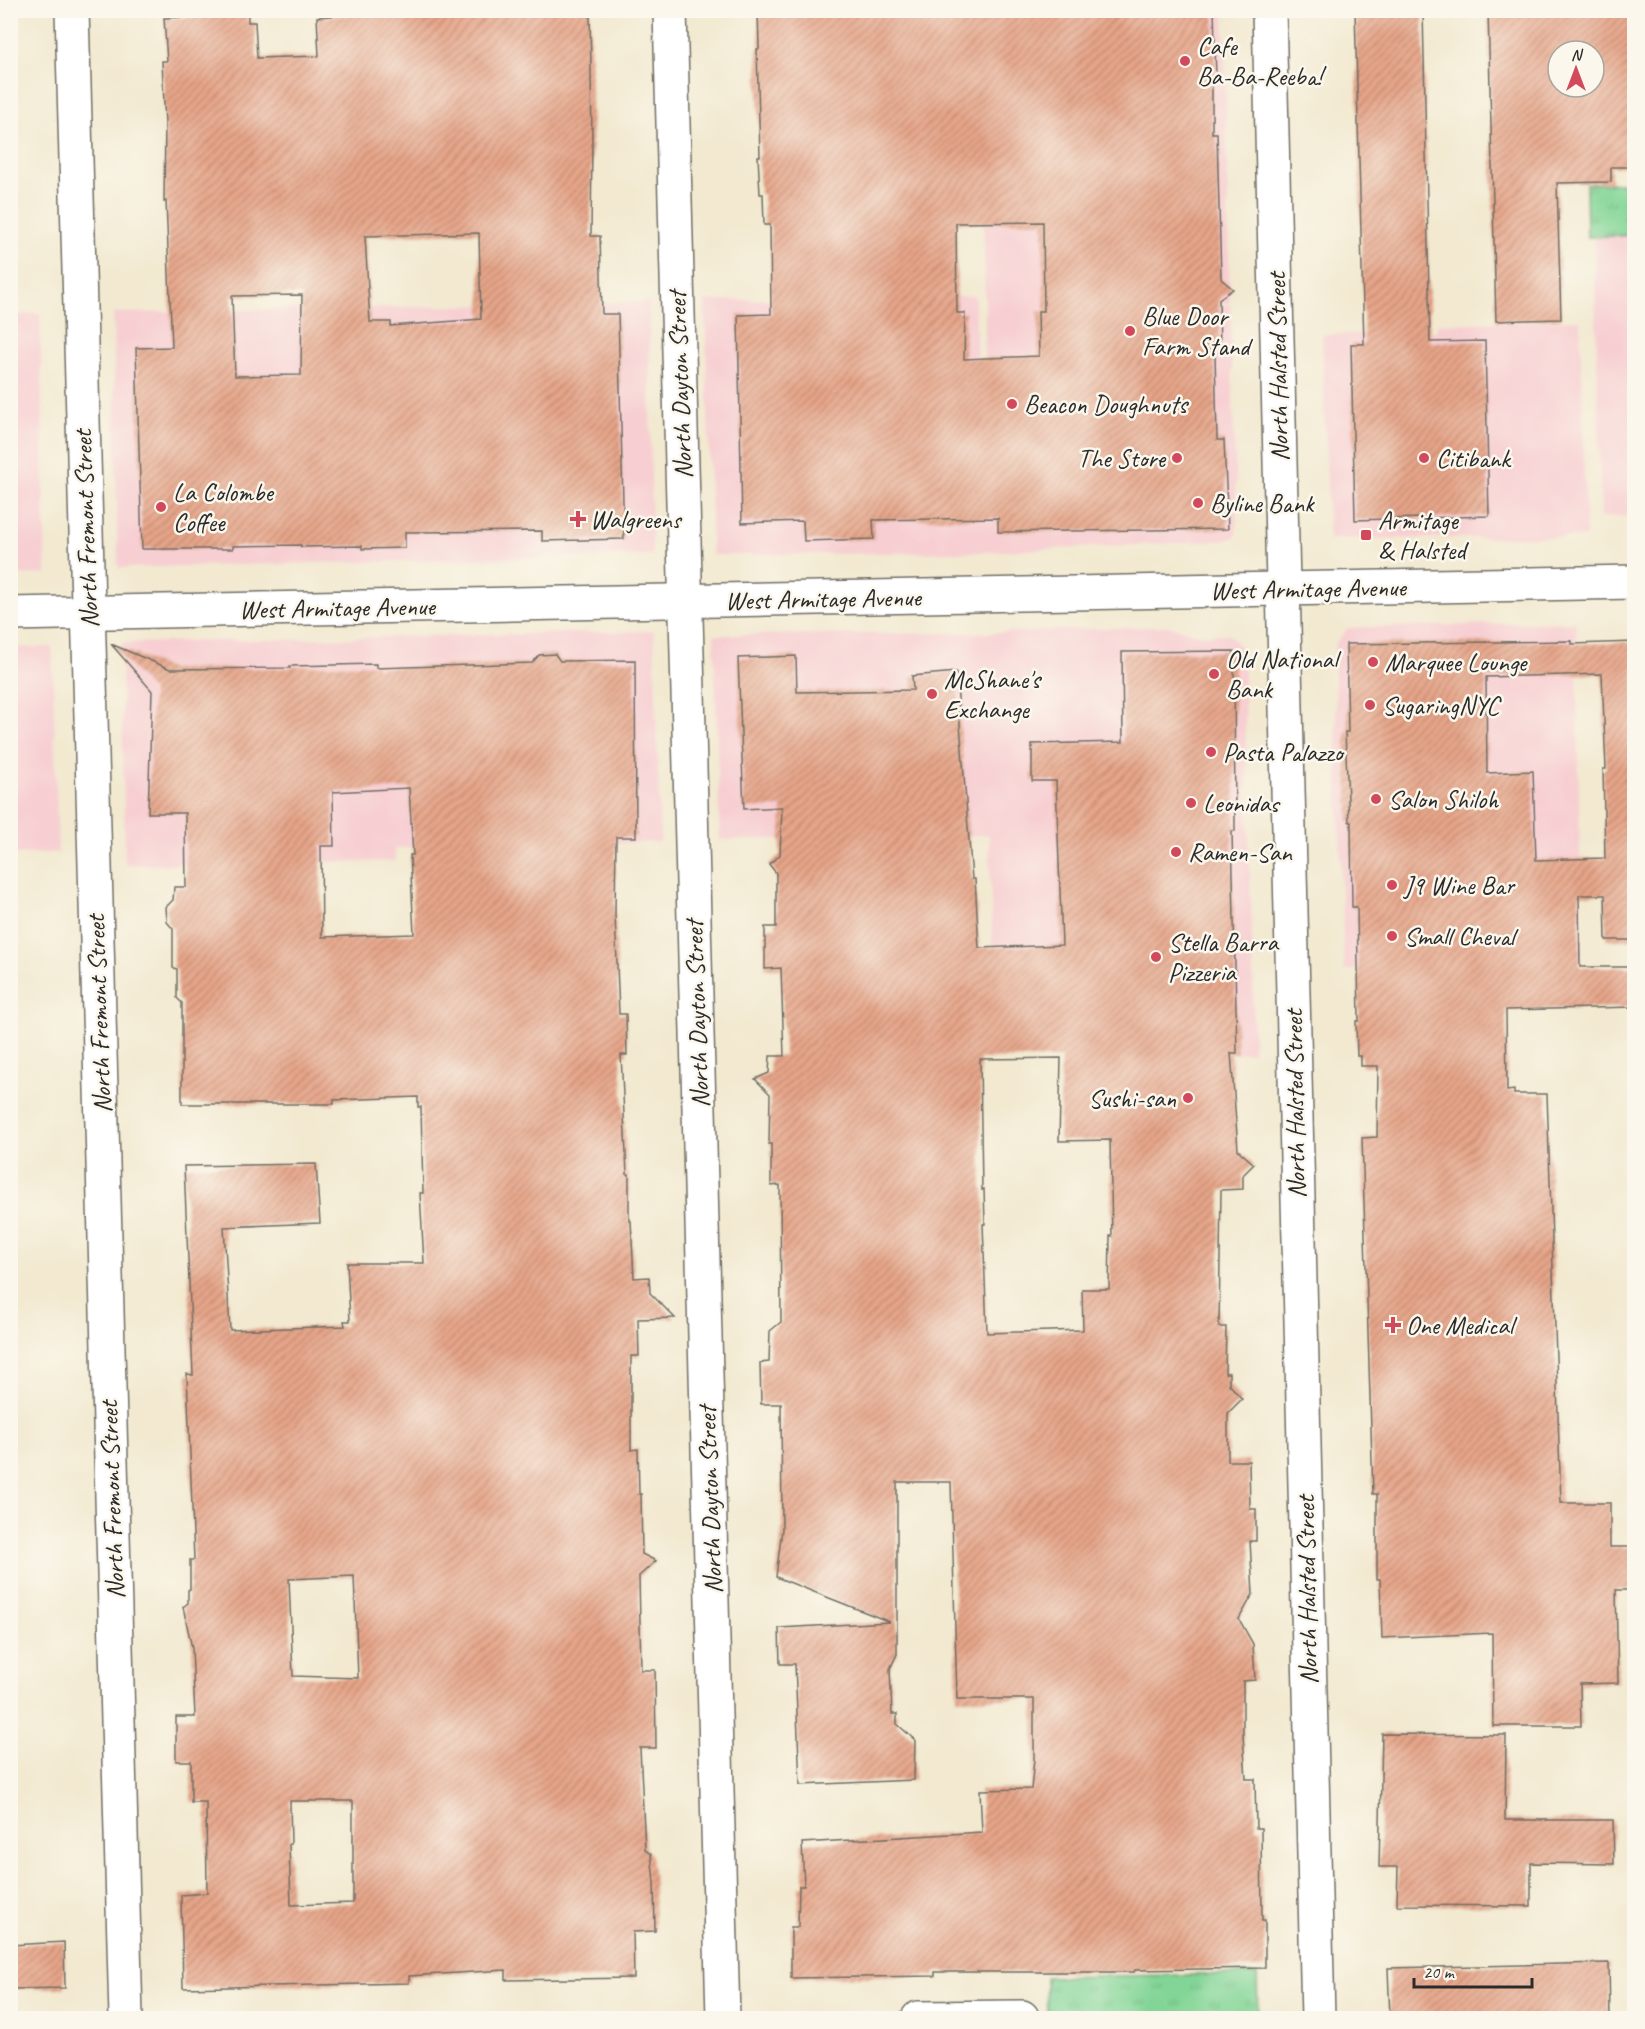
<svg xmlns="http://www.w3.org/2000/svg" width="1645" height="2029" viewBox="0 0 1645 2029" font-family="Caveat,sans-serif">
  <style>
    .built { fill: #f7cfd2 }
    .grass { fill: url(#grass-tufts); stroke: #568060; stroke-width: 1.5 }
    .building { fill: url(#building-hatch); fill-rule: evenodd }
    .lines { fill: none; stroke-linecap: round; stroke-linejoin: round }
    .minor-casing { stroke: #716e65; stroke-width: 36 }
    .major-casing { stroke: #716e65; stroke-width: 36 }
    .minor { stroke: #fff; stroke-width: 33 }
    .major { stroke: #fff; stroke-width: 33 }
    .poi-dot { fill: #d1495b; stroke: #fbf7ec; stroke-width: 2 }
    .labels { text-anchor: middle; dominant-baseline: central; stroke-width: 5; stroke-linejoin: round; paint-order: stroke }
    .poi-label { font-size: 26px; fill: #2b2b2b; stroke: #fbf7ec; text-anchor: start }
    .street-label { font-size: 26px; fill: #2b2b2b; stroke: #fbf7ec }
  </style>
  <defs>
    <pattern id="grass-tufts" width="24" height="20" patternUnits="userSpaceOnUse" patternTransform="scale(1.5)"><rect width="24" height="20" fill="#82d596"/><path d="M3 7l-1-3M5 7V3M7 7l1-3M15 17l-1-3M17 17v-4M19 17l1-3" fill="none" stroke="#70b781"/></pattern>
    <pattern id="building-hatch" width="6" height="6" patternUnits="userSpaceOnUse" patternTransform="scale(1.5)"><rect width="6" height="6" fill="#e7a589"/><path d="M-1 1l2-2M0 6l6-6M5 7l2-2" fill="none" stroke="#bb8770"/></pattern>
  </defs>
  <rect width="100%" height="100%" fill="#fbf7ec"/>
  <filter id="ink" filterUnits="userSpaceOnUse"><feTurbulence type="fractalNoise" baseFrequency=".0167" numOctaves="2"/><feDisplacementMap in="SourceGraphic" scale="12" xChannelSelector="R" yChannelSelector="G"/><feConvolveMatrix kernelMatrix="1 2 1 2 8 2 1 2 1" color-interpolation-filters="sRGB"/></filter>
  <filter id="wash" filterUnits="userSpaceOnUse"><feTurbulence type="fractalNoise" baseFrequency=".008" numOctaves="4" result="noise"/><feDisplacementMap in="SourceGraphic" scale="24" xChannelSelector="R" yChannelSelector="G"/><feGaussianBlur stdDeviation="1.35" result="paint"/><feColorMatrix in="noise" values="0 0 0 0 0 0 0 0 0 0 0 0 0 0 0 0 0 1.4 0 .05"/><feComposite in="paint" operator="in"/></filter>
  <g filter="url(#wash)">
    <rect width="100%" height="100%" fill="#f2e9d0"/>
    <g class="built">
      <polygon points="981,11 1224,11 1230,303 1096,307 1230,305 1237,525 1236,537 1221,541 982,552 712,555 705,301 975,296 981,515 985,308"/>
      <polygon points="1634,235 1634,516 1601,517 1594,236"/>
      <polygon points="649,302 652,555 118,568 113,313"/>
      <polygon points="11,314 40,314 46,574 11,575"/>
      <polygon points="1580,320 1586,537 1329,539 1322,335 1437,331 1437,324"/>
      <polygon points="1576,622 1582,963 1344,970 1334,645 1348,628"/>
      <polygon points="1168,626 1202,635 1229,634 1243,650 1253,973 1253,1052 996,1059 989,835 720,840 714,635 984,633"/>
      <polygon points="654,631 660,842 395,848 395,861 125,865 121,643"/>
      <polygon points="52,647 58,853 11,854 11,648"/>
    </g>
    <g class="grass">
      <polygon points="1634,183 1634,235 1587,237 1586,184"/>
      <polygon points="1257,1974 1258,2018 1047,2018 1046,1977"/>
    </g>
    <g id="blocks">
      <g class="building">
        <path d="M388,10H590L592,140L591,236H600L602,314H618L624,539L542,541V531L405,532V548L362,549V546L301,547V545L233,546V549H142L136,348L172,347L166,201L164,202L165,124L162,61H167L164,18L248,14V22H255L257,58L319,56L317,17L388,12ZM479,233L481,319L391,326V322H370L365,236ZM302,295L301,375L235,376L232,296Z"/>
        <path d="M758,10H1214L1216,78L1212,80V133H1217L1221,279L1233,289L1219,299L1220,352L1215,353L1217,440H1224L1228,529L998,532V518L873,520L874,539L804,541L803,521L742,523L738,315L771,314L770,225H764L763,194H760L758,156H760L757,49H759ZM1043,222L1044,311H1038L1039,356L964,359L965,313H957L956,223Z"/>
        <polygon points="1355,10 1423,10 1430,342 1485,341 1489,516 1355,520 1351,344 1364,344"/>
        <path d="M1488,10H1635V167H1611V182L1557,183L1561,319L1496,321ZM1558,51H1594V87H1558Z"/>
        <path d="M1572,641V644L1635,642V940H1606L1605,895H1579L1580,967H1635V1007L1506,1010L1507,1091L1514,1090V1094H1547L1561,1503H1610V1547H1635V1590H1616L1618,1683L1580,1684L1581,1726H1493L1492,1633L1382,1638L1380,1579H1377V1494H1373L1362,1138L1377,1137L1378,1066H1361V1056H1357L1356,1021H1359L1357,907H1352L1351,822H1349L1345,732H1348L1346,644ZM1602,674L1606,769H1603L1605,858L1536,860L1533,771L1487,773L1486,677Z"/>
        <path d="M111,644L170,669L290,668V666L376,664V668L532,663L539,655L555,654L560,661L635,660L636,837H616L615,914L619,1014H626L627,1055H621L627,1174H629V1221H631L634,1278L649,1277L650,1293L675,1318L638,1319L639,1356H631V1450L638,1449L639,1494H641L642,1554L656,1561L639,1576L641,1670H655L656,1748H640L645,1850L651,1854L654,1881L655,1931L633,1932L634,1978L506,1980V1970L409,1976V1983L183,1988L181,1895L207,1893L206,1802H191V1761H176V1717H195L192,1648L183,1607L188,1603V1590L190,1589V1560H194L187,1374L193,1375L184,1166L316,1164L320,1223L224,1227L230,1330L345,1326L344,1321H350L347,1263H424L420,1193H423L421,1107H418V1097L334,1100V1104H182V1003L177,998V969L173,968V929L167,922L166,907L173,900L174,887H186L185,813H148L152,691ZM409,788L413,855H410L414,934L322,937L321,846H334L333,792ZM354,1576L358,1678L293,1676L289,1579ZM290,1801H353V1903L291,1905L289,1844H291Z"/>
        <path d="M1234,651L1235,831H1232L1237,1053H1231L1238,1150L1254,1164L1243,1175V1189L1221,1190L1219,1327H1226L1225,1373H1229V1384L1242,1399L1228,1413V1461H1249L1250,1509H1256V1541H1250L1253,1594L1239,1619L1253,1644L1255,1680L1243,1681V1735L1246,1779H1255L1256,1828H1261L1262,1920H1265V1968L1135,1970L1134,1972H935V1976L791,1978V1927H798L799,1886H804L802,1843L982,1832L980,1790L1031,1789L1034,1759V1699H957L951,1482H897V1654L890,1669L892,1714H897V1724L915,1740L914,1780L800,1785L795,1664H780L779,1628L890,1622L776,1577L782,1529L781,1404H761L760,1363L769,1362L770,1331L781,1322L780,1185L771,1186V1144H769L770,1094L755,1079L769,1073L770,1056H784L781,968L765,969V927H776V873L769,864L780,855L782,807L744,809L738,658L796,656L797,692L913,690L912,676L956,672L972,879H975L979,948L1062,945L1056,781H1032V744L1123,742L1122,652ZM1061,1058L1059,1141L1110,1140L1112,1236H1110L1109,1289H1082L1083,1330L987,1333L983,1224H985L984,1189L982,1190L980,1059Z"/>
        <polygon points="1382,1734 1506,1735 1505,1820 1613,1820 1614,1864 1531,1863 1531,1906 1397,1905 1398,1867 1379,1867"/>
        <polygon points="64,1942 65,1988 10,1989 10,1945"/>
        <polygon points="1609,1963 1610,2019 1390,2019 1388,1968"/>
      </g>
    </g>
  </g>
  <g filter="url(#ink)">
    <use href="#blocks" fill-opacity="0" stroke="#716e65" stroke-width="1.5"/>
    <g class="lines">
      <g class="minor-casing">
        <g id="minor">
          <polyline points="72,10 126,2018"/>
          <polyline points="670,10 723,2018"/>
          <polyline points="1282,589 1634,582"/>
          <polyline points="918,2018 1022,2017"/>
        </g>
      </g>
      <g class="major-casing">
        <g id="major">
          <polyline points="1269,10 1318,2018"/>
          <polyline points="10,614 1282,589"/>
        </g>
      </g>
      <use href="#minor" class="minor"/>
      <use href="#major" class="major"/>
    </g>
  </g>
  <g class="poi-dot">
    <circle cx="1185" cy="61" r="6"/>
    <circle cx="1130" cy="331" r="6"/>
    <circle cx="1012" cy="404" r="6"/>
    <circle cx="1177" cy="458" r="6"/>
    <circle cx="1424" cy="458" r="6"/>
    <circle cx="1198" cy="503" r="6"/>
    <circle cx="161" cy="507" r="6"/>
    <path d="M575 510h6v6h6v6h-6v6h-6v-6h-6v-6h6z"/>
    <rect x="1360" y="529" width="12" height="12" rx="3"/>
    <circle cx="1373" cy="662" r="6"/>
    <circle cx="1214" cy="674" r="6"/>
    <circle cx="932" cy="694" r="6"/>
    <circle cx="1370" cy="705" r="6"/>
    <circle cx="1211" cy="752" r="6"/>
    <circle cx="1376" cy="799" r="6"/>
    <circle cx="1191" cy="803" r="6"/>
    <circle cx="1176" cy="852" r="6"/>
    <circle cx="1392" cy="885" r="6"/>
    <circle cx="1392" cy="936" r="6"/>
    <circle cx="1156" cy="957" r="6"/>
    <circle cx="1188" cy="1098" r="6"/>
    <path d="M1390 1316h6v6h6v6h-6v6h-6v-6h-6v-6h6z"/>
  </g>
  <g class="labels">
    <g class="poi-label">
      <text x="1197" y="46">Cafe<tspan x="1197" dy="30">Ba-Ba-Reeba!</tspan></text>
      <text x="1142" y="316">Blue Door<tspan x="1142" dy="30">Farm Stand</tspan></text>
      <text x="1024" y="404">Beacon Doughnuts</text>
      <text x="1165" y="458" text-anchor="end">The Store</text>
      <text x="1436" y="458">Citibank</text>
      <text x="173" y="492">La Colombe<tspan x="173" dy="30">Coffee</tspan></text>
      <text x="1210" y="503">Byline Bank</text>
      <text x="590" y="519">Walgreens</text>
      <text x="1378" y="520">Armitage<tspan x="1378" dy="30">&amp; Halsted</tspan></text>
      <text x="1226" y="659">Old National<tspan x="1226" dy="30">Bank</tspan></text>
      <text x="1385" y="662">Marquee Lounge</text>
      <text x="944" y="679">McShane's<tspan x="944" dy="30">Exchange</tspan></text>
      <text x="1382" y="705">SugaringNYC</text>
      <text x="1223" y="752">Pasta Palazzo</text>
      <text x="1388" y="799">Salon Shiloh</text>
      <text x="1203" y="803">Leonidas</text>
      <text x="1188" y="852">Ramen-San</text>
      <text x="1404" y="885">J9 Wine Bar</text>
      <text x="1404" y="936">Small Cheval</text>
      <text x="1168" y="942">Stella Barra<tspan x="1168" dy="30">Pizzeria</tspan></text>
      <text x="1176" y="1098" text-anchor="end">Sushi-san</text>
      <text x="1406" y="1325">One Medical</text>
    </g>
    <g class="street-label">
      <text transform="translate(1278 367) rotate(-91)">North Halsted Street</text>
      <text transform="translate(680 385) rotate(-92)">North Dayton Street</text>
      <text transform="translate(86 529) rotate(-92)">North Fremont Street</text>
      <text transform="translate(1308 589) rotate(-1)">West Armitage Avenue</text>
      <text transform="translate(823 599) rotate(-1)">West Armitage Avenue</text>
      <text transform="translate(337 608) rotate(-1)">West Armitage Avenue</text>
      <text transform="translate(99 1014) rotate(-92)">North Fremont Street</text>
      <text transform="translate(697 1014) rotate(-92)">North Dayton Street</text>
      <text transform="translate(1295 1104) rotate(-91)">North Halsted Street</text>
      <text transform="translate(112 1500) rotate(-92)">North Fremont Street</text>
      <text transform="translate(710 1500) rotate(-92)">North Dayton Street</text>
      <text transform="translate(1307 1590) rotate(-91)">North Halsted Street</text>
    </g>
  </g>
  <rect width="1645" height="2029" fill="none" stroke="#fbf7ec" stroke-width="36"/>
  <g transform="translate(1576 69)"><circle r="28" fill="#fbf7ec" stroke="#a8a59f" stroke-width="1.5"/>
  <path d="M0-4.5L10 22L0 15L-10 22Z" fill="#d1495b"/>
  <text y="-9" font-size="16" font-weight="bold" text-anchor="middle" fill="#2b2b2b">N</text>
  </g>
  <path d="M1414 1978v9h118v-9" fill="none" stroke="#2b2b2b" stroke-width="3"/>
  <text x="1423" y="1978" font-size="18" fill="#2b2b2b" stroke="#fbf7ec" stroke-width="4.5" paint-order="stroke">20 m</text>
</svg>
